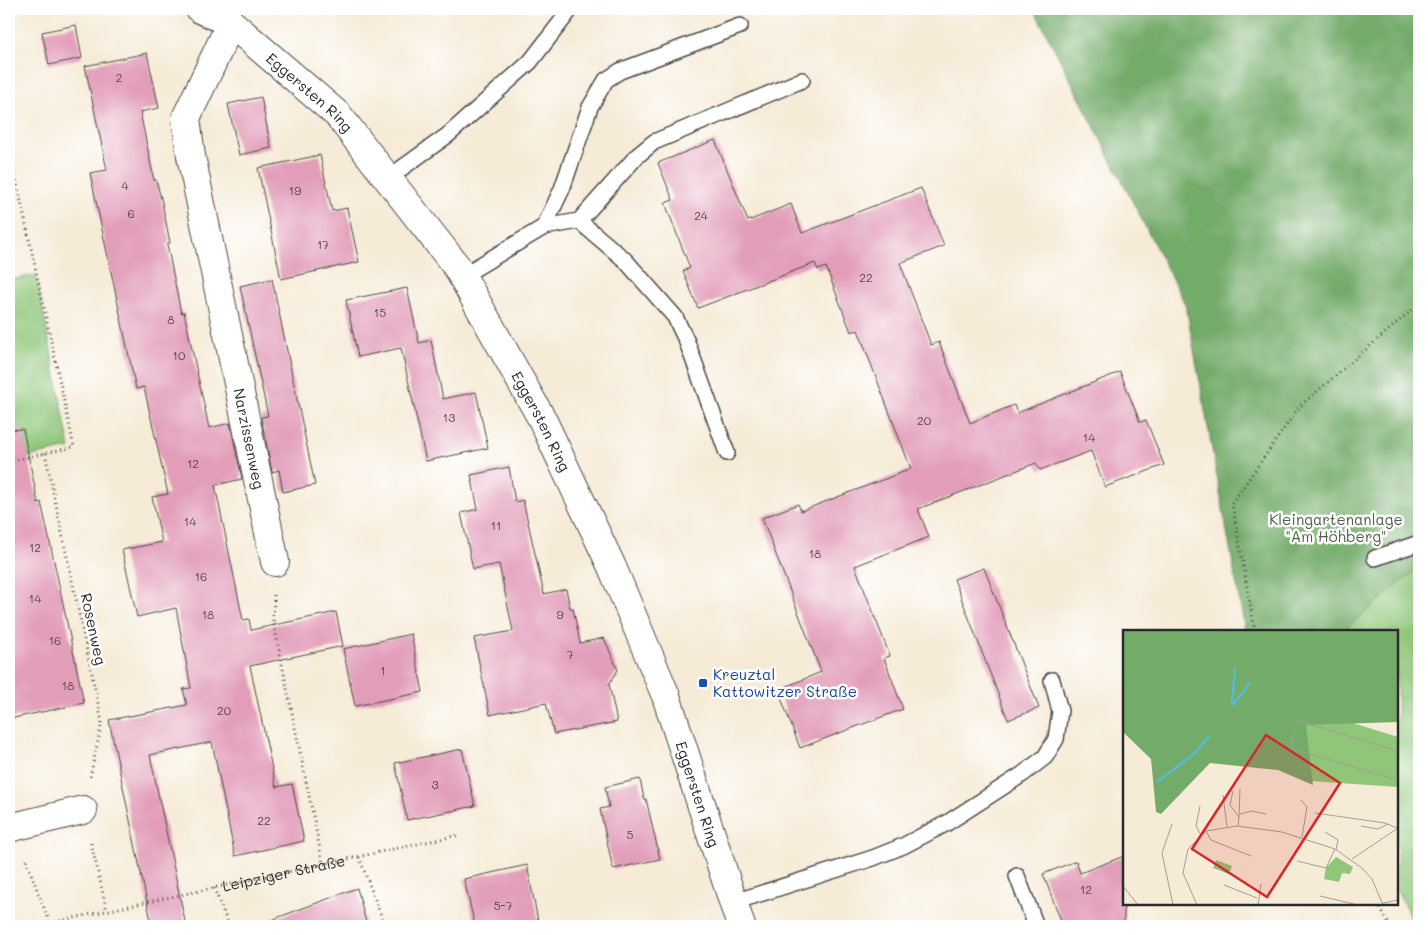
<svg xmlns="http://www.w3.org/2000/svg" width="1428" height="935" viewBox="0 0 1428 935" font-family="Mali,sans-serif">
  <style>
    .green { fill: #8fc679; stroke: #5d7852 }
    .forest { fill: #73ab69; stroke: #4f6b4a }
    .building { fill: #e29db9 }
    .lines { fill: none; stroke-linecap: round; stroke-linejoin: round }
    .lane-casing { stroke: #494845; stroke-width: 18 }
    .street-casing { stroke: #494845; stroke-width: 30 }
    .path { stroke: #494845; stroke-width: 3; stroke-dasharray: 1 4; stroke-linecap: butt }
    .lane { stroke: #fff; stroke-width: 15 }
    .street { stroke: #fff; stroke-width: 28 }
    .transit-dot { fill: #1a4fb4; stroke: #fff; stroke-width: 2 }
    .labels { text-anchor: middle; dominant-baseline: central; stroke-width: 5; stroke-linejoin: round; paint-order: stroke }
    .number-label { font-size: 12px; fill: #59484e }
    .street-label { font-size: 15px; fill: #2b2b2b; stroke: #fff }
    .park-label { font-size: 15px; fill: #4e6146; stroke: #fff }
    .transit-label { font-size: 15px; fill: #164399; stroke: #fff; text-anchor: start }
    .inset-river { fill: none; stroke: #56bcd4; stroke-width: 2.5 }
    .inset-road { fill: none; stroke: #a59e92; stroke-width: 1 }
    .view { fill: #d62828; fill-opacity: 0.15; stroke: #d62828; stroke-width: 2.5 }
    .inset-edge { fill: none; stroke: #2b2b2b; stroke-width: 2.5 }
  </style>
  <rect width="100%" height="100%" fill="#fff"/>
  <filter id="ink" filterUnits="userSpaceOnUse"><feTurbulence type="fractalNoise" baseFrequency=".02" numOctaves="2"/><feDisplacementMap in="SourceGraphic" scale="10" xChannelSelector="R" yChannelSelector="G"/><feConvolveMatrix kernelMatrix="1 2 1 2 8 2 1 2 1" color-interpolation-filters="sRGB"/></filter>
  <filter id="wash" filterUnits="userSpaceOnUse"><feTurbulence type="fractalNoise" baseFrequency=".0096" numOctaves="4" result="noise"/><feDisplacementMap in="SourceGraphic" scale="20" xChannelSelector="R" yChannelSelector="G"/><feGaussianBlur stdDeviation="1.12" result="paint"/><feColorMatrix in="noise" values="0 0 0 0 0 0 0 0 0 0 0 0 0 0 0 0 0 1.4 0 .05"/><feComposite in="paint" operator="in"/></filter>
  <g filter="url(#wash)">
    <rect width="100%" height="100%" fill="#f6ebd7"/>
    <g class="green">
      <polygon points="36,275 70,448 9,461 9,280"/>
      <polygon points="1419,328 1419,926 1415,926 1397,890 1397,631 1273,631"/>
    </g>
    <polygon class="forest" points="1034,9 1419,9 1419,567 1343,631 1245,631 1186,306"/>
    <g id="blocks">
      <g class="building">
        <polygon points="76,25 82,58 49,65 42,32"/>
        <polygon points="147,53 159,108 140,112 154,180 156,180 162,202 170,243 167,244 181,313 184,312 209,428 230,423 242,479 215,485 243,620 249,619 251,630 336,612 343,646 250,666 276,787 292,784 304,841 235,856 212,742 150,755 186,926 152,926 109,720 187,705 183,689 191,688 176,608 137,617 122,550 162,542 152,497 168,494 144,387 136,389 90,173 107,170 85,66"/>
        <polygon points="261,97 271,148 239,155 228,104"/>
        <polygon points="715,140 748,221 791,204 802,233 921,188 944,246 900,263 931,345 939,342 970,423 1014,405 1017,413 1120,372 1140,422 1146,420 1164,465 1105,487 1091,451 1040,470 1036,463 918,509 929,537 855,566 890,656 884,658 903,709 800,748 778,690 821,672 762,518 798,504 801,511 911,469 858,330 851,332 826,267 818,270 815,263 698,308 683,271 690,268 665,203 673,200 658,163"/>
        <polygon points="320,155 332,211 347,208 359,262 281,279 258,168"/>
        <polygon points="272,279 315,485 283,492 279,470 272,472 261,417 268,416 240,286"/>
        <polygon points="407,288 419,343 431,340 443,399 476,392 488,448 426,461 401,348 358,357 346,300"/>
        <polygon points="23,429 38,503 41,502 51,547 84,703 9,719 9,430"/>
        <polygon points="509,467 515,502 523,500 544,594 566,589 570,608 573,608 580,643 604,638 618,670 609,684 617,722 554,734 546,703 490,715 474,638 513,631 499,564 473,569 461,513 478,509 471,475"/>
        <polygon points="984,568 1039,708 1008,720 954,579"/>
        <polygon points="411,634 423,692 355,706 343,649"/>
        <polygon points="462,749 475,806 407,820 395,763"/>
        <polygon points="640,779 644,799 646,799 660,859 613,869 600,809 609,807 605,787"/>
        <polygon points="1124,856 1124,926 1063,926 1043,874 1076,861 1080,873"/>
        <polygon points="527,865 539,926 475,926 464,879"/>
        <polygon points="357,888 367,926 263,926 263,923"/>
      </g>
    </g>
  </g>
  <g filter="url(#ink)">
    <use href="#blocks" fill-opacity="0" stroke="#494845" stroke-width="1"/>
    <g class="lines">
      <g class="lane-casing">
        <g id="lane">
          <polyline points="388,178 448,135 530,62 571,9"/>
          <polyline points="579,221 625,260 675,317 687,342 727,453"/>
          <polyline points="544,227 579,221 637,156 654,142 802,80"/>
          <polyline points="462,276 544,227 562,189 590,107 606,80 620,71 740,26"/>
          <polyline points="1375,558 1419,543"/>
          <polyline points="1017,876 1036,926"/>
          <polyline points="734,902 873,858 903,846 947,823 1023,774 1045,757 1056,739 1060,711 1052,680"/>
        </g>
      </g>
      <g class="street-casing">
        <g id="street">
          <path id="s2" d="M200,9L231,23L338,115L457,267L542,419L612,567L666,696L741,926"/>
          <path id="s3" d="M231,23L186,118L191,156L275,562"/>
          <polyline points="9,828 83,810"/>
        </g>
      </g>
      <g class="path">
        <polyline points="9,146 74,447 9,461"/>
        <polyline points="45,453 102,722 90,778"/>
        <polyline points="274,595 273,620 323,864"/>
        <polyline points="1255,631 1232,503 1300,406 1419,304"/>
        <polyline points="91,843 107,911"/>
        <polyline points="359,857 385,926"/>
        <polyline points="26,860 51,926"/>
        <polyline points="214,888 229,926"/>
        <polyline points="1378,904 1390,926"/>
        <path id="s1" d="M50,923L459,835"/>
        <polyline points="695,926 703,923"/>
      </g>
      <use href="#lane" class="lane"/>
      <use href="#street" class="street"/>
    </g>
  </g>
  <rect class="transit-dot" x="698" y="678" width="10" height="10" rx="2.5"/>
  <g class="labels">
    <g class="number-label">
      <text x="119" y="77">2</text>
      <text x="125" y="185">4</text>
      <text x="295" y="190">19</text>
      <text x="131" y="213">6</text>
      <text x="701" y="215">24</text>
      <text x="323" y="244">17</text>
      <text x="866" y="277">22</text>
      <text x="380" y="312">15</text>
      <text x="171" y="319">8</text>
      <text x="179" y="355">10</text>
      <text x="449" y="417">13</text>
      <text x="924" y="420">20</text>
      <text x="1089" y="437">14</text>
      <text x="193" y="463">12</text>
      <text x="190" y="521">14</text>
      <text x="496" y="525">11</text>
      <text x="35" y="547">12</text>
      <text x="815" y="553">18</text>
      <text x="201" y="576">16</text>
      <text x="35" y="598">14</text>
      <text x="208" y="614">18</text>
      <text x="560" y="614">9</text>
      <text x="55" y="640">16</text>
      <text x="570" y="654">7</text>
      <text x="383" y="670">1</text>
      <text x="68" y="685">18</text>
      <text x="224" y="710">20</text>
      <text x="435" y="784">3</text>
      <text x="264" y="820">22</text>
      <text x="630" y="834">5</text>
      <text x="1086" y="889">12</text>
      <text x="503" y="905">5-7</text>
    </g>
    <g class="street-label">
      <text stroke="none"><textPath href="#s2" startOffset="139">Eggersten Ring</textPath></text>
      <text stroke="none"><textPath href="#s2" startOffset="544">Eggersten Ring</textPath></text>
      <text stroke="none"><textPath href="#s3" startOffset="432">Narzissenweg</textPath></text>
      <text transform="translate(94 629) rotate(78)">Rosenweg</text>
      <text stroke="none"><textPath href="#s2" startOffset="949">Eggersten Ring</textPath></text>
      <text stroke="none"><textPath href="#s1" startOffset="239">Leipziger Straße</textPath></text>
    </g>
    <g class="park-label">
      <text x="1336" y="519">Kleingartenanlage<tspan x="1336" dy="17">"Am Höhberg"</tspan></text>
    </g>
    <g class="transit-label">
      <text x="713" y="674">Kreuztal<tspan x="713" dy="17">Kattowitzer Straße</tspan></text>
    </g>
  </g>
  <g transform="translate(1123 630)">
    <rect width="275" height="275" fill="#f6ebd7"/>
    <path d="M175,76L275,107V157L187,151ZM213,227L230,237L227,244L219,243L216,252L201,249L203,238ZM93,230L109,236L106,244L90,238Z" fill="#8fc679"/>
    <path d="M0,0H275V92L183,95L190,155L155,140L87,133L38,184L33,182L28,129L0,102Z" fill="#73ab69"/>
    <path class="inset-river" d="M109,74L112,38M110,75L127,53M34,152L71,124L86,106"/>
    <path class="inset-road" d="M275,121L176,91L170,103V119L275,150M110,161L107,175L116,187L115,196M100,165L104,197M178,170L184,177L179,207M77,176L73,196L78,205M192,183L262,193L274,198M117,184L129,181L143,184M116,187L117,159M49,194L39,223L50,275M238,196L255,199L265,194M83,201L88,210L128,226M202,202L215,210L213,220M229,229L275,198M174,231L203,238L212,219M101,255L134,268M0,256L15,275M197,266L235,275M260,273L275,270M74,275L60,243L65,219L83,201L114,196L159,202L212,219L239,238L249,249L260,275M135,275L138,254"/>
    <path class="view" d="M143,105L217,153L144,267L69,219Z"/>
    <rect width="275" height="275" class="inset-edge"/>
  </g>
  <rect width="1428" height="935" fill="none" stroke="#fff" stroke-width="30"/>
</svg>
